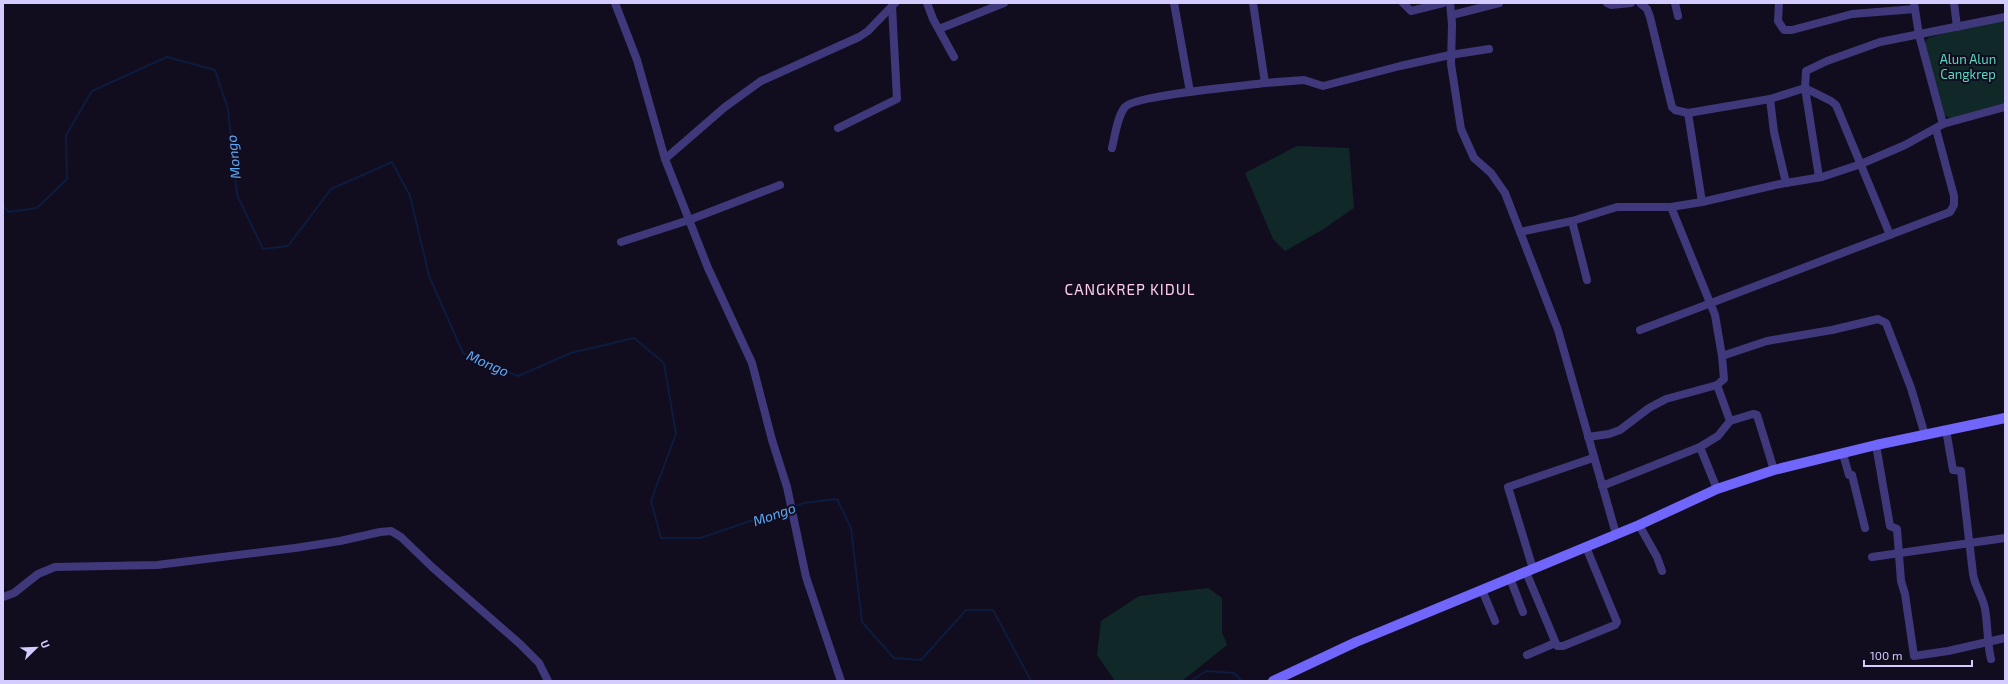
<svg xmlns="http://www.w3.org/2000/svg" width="2008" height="684" viewBox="0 0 2008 684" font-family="'Exo 2',sans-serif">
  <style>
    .green { fill: #102828 }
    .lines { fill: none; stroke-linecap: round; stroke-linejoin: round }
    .stream { stroke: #0c1c3e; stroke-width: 2 }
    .minor { stroke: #3f397c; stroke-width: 8 }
    .secondary { stroke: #7166fb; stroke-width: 10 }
    .labels { text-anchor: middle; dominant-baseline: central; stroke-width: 4; stroke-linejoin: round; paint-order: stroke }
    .park-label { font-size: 13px; fill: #5bdbc2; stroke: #110d1f }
    .water-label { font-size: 14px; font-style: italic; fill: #5da9fa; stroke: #110d1f }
    .quarter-label { font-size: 15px; letter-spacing: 1px; fill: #feceea; stroke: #110d1f }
  </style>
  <rect width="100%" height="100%" fill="#110d1f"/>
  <g class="green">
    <polygon points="1996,18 2004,22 2005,26 2005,105 1951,119 1943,114 1923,45 1928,38"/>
    <polygon points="1297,146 1349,148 1354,208 1322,230 1285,251 1273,239 1245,173"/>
    <polygon points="1208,588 1222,598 1222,632 1227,645 1182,681 1115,681 1097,655 1101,621 1139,596"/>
  </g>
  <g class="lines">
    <g class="stream">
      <polyline points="3,206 9,212 37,208 67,179 66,135 92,91 167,57 215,70 228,109 237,195 263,249 288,246 331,189 392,162 410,196 429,276 463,353 518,376 571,353 634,338 664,363 676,434 651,501 661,538 700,538 789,508"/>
      <polyline points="793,507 804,503 837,499 851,528 862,622 894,658 921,660 966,610 993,610 1031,681"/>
      <polyline points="1191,681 1206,671 1234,673 1242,681"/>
    </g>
    <g class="minor">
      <polyline points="615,3 637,60 665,159 708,268 752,363 772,440 787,487 806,577 841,681"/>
      <polyline points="927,3 933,19 954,57"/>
      <polyline points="1174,3 1190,92"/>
      <polyline points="1403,3 1411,11 1443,3"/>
      <polyline points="1450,3 1452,24 1451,64 1461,129 1474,158 1491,173 1505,193 1558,330 1616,534"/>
      <polyline points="1607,3 1611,5 1631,3"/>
      <polyline points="1640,3 1647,9 1650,17 1672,107 1675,110 1688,113"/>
      <polyline points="1675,3 1678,16"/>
      <polyline points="1779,3 1778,21 1784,30 1792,30 1852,14 1915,9"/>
      <polyline points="1914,3 1919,35 1943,124"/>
      <polyline points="1954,3 1957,27"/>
      <polyline points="1452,15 1499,3"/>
      <polyline points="939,29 1004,3"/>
      <polyline points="1265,83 1304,80 1323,86 1400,66 1450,55 1489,49"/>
      <polyline points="1770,99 1774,132 1786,183"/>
      <polyline points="838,128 897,99 892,6"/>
      <path d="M1112,148C1115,136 1117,117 1125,107C1135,95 1243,86 1265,83L1253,3"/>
      <polyline points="665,159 725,107 761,81 859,37 868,31 895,3"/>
      <polyline points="1819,177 1805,88 1806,71 1827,61 1880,42 2005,17"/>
      <polyline points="1702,202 1688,113 1770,99 1805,88 1831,101 1836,105 1890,235"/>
      <polyline points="1671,207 1715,315 1722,356 1724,379 1717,385 1730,421 1753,414 1757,415 1774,470"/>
      <polyline points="1572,221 1587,280"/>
      <polyline points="1520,232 1572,221 1617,207 1671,207 1702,202 1780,184 1822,177 1861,164 1905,145 1943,124 2005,107"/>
      <polyline points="621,242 689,220 780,185"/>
      <polyline points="1640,330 1950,212 1954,205 1954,196 1936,129"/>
      <polyline points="1722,356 1767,341 1832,330 1878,319 1886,323 1911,388 1925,435"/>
      <path d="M1946,430L1953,470L1961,471L1973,574C1975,587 1983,597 1985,609C1988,626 1987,643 1991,659"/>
      <polyline points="1588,437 1609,434 1620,430 1649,408 1666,399 1717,385"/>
      <polyline points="1876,445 1890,526 1897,529 1901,581 1905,594 1914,656 1948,651 2005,638"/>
      <polyline points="1700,447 1717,489"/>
      <polyline points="1843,454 1849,475 1852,475 1865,528"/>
      <polyline points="1602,486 1700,447 1718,436 1730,421"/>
      <polyline points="1639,525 1657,557 1662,571"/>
      <polyline points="1872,557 2005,538"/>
      <polyline points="1533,569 1508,487 1593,458"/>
      <polyline points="1526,572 1557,646 1563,646 1615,625 1617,622 1586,547"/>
      <polyline points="1510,578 1523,612"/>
      <polyline points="1482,590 1495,621"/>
      <polyline points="3,597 14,593 38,574 55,567 157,565 295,548 340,541 380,532 391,531 401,537 432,567 520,644 539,663 548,681"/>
      <polyline points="1527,655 1555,643"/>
    </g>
    <polyline class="secondary" points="1273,681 1356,642 1639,525 1717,489 1774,470 1876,445 2005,418"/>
  </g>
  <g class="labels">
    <g class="park-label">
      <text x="1968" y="59">Alun Alun<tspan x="1968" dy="15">Cangkrep</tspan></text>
    </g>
    <g class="water-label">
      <text transform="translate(233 157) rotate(-96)">Mongo</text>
      <text transform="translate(488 363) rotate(24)">Mongo</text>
      <text transform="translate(774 514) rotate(-19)">Mongo</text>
    </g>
    <g class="quarter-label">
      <text x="1130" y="289">CANGKREP KIDUL</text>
    </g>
  </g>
  <rect width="2008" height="684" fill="none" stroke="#d4ccfe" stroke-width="8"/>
  <g transform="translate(36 648) rotate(67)" stroke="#110d1f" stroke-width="3" paint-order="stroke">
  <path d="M0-3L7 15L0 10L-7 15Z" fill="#d4ccfe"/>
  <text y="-6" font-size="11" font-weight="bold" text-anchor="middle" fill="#d4ccfe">U</text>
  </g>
  <path d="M1864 660v6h108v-6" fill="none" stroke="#d4ccfe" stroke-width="2"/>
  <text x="1870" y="660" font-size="12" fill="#d4ccfe" stroke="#110d1f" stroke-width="3" paint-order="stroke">100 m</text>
</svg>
